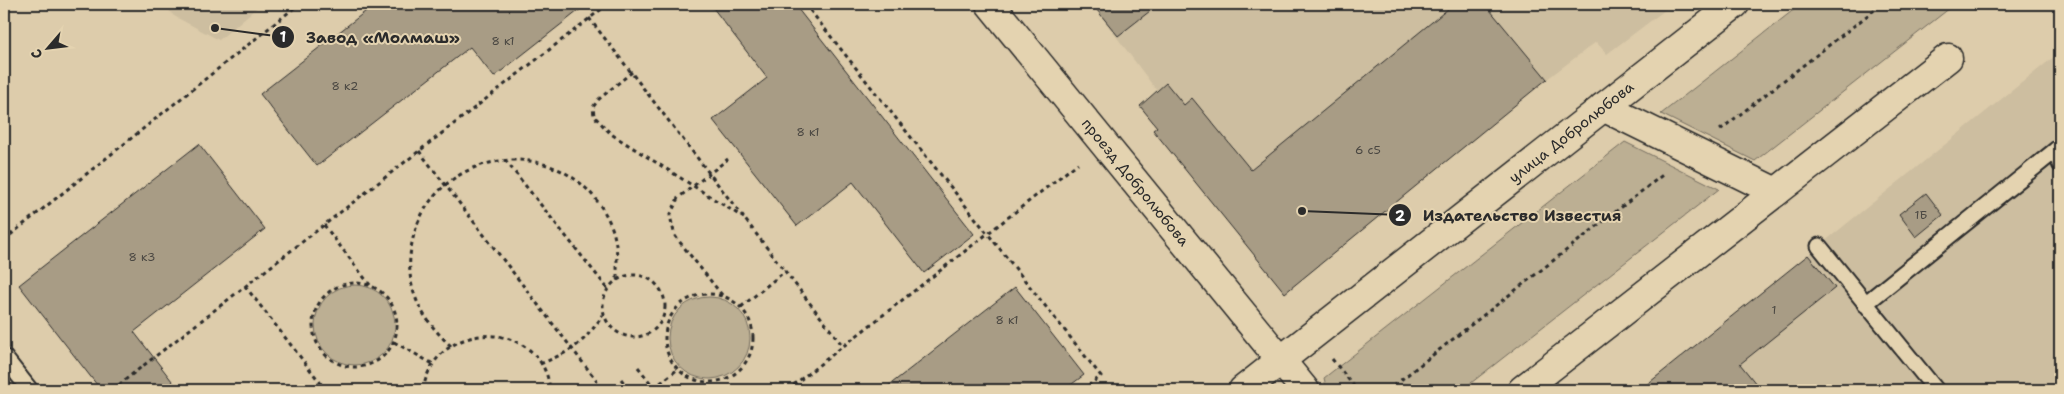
<svg xmlns="http://www.w3.org/2000/svg" width="2064" height="394" viewBox="0 0 2064 394" font-family="'Shantell Sans',sans-serif">
  <style>
    .built { fill: #cdbea0 }
    .green { fill: #bcaf93; stroke: #746d5f }
    .building { fill: #a89c85; stroke: #2b2b2b }
    .lines { fill: none; stroke-linecap: round; stroke-linejoin: round }
    .lane-casing { stroke: #2b2b2b; stroke-width: 19 }
    .street-casing { stroke: #2b2b2b; stroke-width: 31 }
    .secondary-casing { stroke: #2b2b2b; stroke-width: 31 }
    .path { stroke: #2b2b2b; stroke-width: 3; stroke-dasharray: 4 4; stroke-linecap: butt }
    .lane { stroke: #e4d3b0; stroke-width: 15 }
    .street { stroke: #e4d3b0; stroke-width: 28 }
    .secondary { stroke: #e4d3b0; stroke-width: 28 }
    .labels { text-anchor: middle; dominant-baseline: central; stroke-width: 4; stroke-linejoin: round; paint-order: stroke }
    .number-label { font-size: 12px; fill: #4a4742 }
    .street-label { font-size: 15px; fill: #2b2b2b; stroke: #e4d3b0 }
    .leader { fill: none; stroke: #2b2b2b; stroke-width: 2 }
    .callout-dot { fill: #2b2b2b; stroke: #e4d3b0; stroke-width: 2 }
    .mark-label { font-size: 15px; text-anchor: middle; font-weight: bold; fill: #fff }
    .callout-label { font-size: 16px; text-anchor: middle; font-weight: bold; fill: #2b2b2b; stroke: #e4d3b0; stroke-width: 4; stroke-linejoin: round; paint-order: stroke }
  </style>
  <rect width="100%" height="100%" fill="#ddccab"/>
  <filter id="ink" filterUnits="userSpaceOnUse"><feTurbulence type="fractalNoise" baseFrequency=".02" numOctaves="2"/><feDisplacementMap in="SourceGraphic" scale="10" xChannelSelector="R" yChannelSelector="G"/><feConvolveMatrix kernelMatrix="1 2 1 2 8 2 1 2 1" color-interpolation-filters="sRGB"/></filter>
  <g filter="url(#ink)">
    <g class="built">
      <polygon points="163,4 261,4 219,40 174,16"/>
      <polygon points="1092,4 1673,4 1607,54 1596,42 1547,79 1285,293 1153,130 1157,127 1140,106 1157,91"/>
      <polygon points="2060,52 2060,390 1641,390 1819,246"/>
    </g>
    <g class="green">
      <polygon points="1801,4 1955,4 1755,161 1661,114"/>
      <polygon points="1625,142 1719,189 1462,390 1327,390 1324,378"/>
      <circle cx="355" cy="325" r="40"/>
      <circle cx="709" cy="338" r="41"/>
    </g>
    <g class="building">
      <polygon points="375,4 587,4 494,77 470,47 317,166 260,94"/>
      <polygon points="710,4 794,4 974,234 924,273 853,182 797,226 713,120 767,78"/>
      <polygon points="1092,4 1159,4 1118,36"/>
      <polygon points="1454,4 1485,4 1547,79 1285,293 1153,130 1157,127 1140,106 1166,83 1184,105 1192,98 1251,170"/>
      <polygon points="199,144 265,229 134,332 179,390 101,390 19,285"/>
      <polygon points="1926,193 1943,215 1916,237 1899,214"/>
      <polygon points="1808,255 1835,288 1740,364 1761,390 1640,390"/>
      <polygon points="1015,287 1084,375 1064,390 883,390"/>
    </g>
    <g class="lines">
      <g class="lane-casing">
        <g id="lane">
          <polyline points="2057,149 2060,164"/>
          <polyline points="1819,246 1936,390"/>
          <polyline points="1865,304 2057,149 2060,149"/>
          <polyline points="4,357 30,390"/>
        </g>
      </g>
      <g class="street-casing">
        <g id="street">
          <polyline points="1603,107 1776,192"/>
          <path id="s1" d="M1281,360L1735,4"/>
          <polyline points="1522,390 1948,58"/>
        </g>
      </g>
      <g class="secondary-casing">
        <g id="secondary">
          <path id="s2" d="M990,4L1305,390"/>
          <polyline points="1243,390 1281,360"/>
        </g>
      </g>
      <g class="path">
        <polyline points="805,4 1101,376 1083,390"/>
        <polyline points="589,18 843,346"/>
        <polyline points="632,72 599,99 593,107 594,116 611,134 744,218"/>
        <polyline points="1720,130 1882,4"/>
        <polyline points="419,151 604,390"/>
        <polyline points="505,160 608,289"/>
        <polyline points="324,225 370,285"/>
        <polyline points="4,240 299,4"/>
        <circle cx="634" cy="306" r="31"/>
        <circle cx="355" cy="325" r="42"/>
        <polyline points="245,286 326,390"/>
        <circle cx="709" cy="338" r="44"/>
        <polyline points="722,295 675,236 670,216 678,198 728,159"/>
        <polyline points="741,307 785,271"/>
        <polyline points="394,342 433,364"/>
        <path d="M451,346C425,322 407,295 410,257C419,145 571,123 612,228C618,245 617,262 617,280"/>
        <polyline points="1332,359 1357,390"/>
        <path d="M540,364C574,350 582,345 603,315"/>
        <polyline points="638,367 656,390"/>
        <polyline points="621,379 630,390"/>
        <polyline points="654,388 678,369"/>
        <polyline points="112,390 608,4"/>
        <path d="M423,390C436,316 543,319 550,390"/>
        <polyline points="787,390 1078,163"/>
        <polyline points="1388,390 1665,173"/>
      </g>
      <use href="#lane" class="lane"/>
      <use href="#street" class="street"/>
      <use href="#secondary" class="secondary"/>
    </g>
  </g>
  <g class="labels">
    <g class="number-label">
      <text x="503" y="41">8 к1</text>
      <text x="345" y="86">8 к2</text>
      <text x="808" y="132">8 к1</text>
      <text x="1368" y="150">6 с5</text>
      <text x="1921" y="215">1Б</text>
      <text x="142" y="257">8 к3</text>
      <text x="1774" y="310">1</text>
      <text x="1007" y="320">8 к1</text>
    </g>
    <g class="street-label">
      <text stroke="none"><textPath href="#s1" startOffset="369">улица Добролюбова</textPath></text>
      <text stroke="none"><textPath href="#s2" startOffset="230">проезд Добролюбова</textPath></text>
    </g>
  </g>
  <path class="leader" d="M215 28L283 37M1302 211L1400 215"/>
  <g class="callout-dot">
    <circle cx="215" cy="28" r="5"/>
    <circle cx="1302" cy="211" r="5"/>
    <circle cx="283" cy="37" r="12"/>
    <circle cx="1400" cy="215" r="12"/>
  </g>
  <g class="mark-label">
    <text x="283" y="42">1</text>
    <text x="1400" y="221">2</text>
  </g>
  <g class="callout-label">
    <text x="383" y="43">Завод «Молмаш»</text>
    <text x="1522" y="221">Издательство Известия</text>
  </g>
  <rect width="2064" height="394" fill="none" stroke="#e4d3b0" stroke-width="20"/>
  <rect x="10" y="10" width="2044" height="374" fill="none" stroke="#2b2b2b" stroke-width="2" filter="url(#ink)"/>
  <g transform="translate(48 48) rotate(242)" stroke="#e4d3b0" stroke-width="4" paint-order="stroke">
  <path d="M0-4L9 19L0 12L-9 19Z" fill="#2b2b2b"/>
  <text y="-8" font-size="14" font-weight="bold" text-anchor="middle" fill="#2b2b2b">С</text>
  </g>
</svg>
